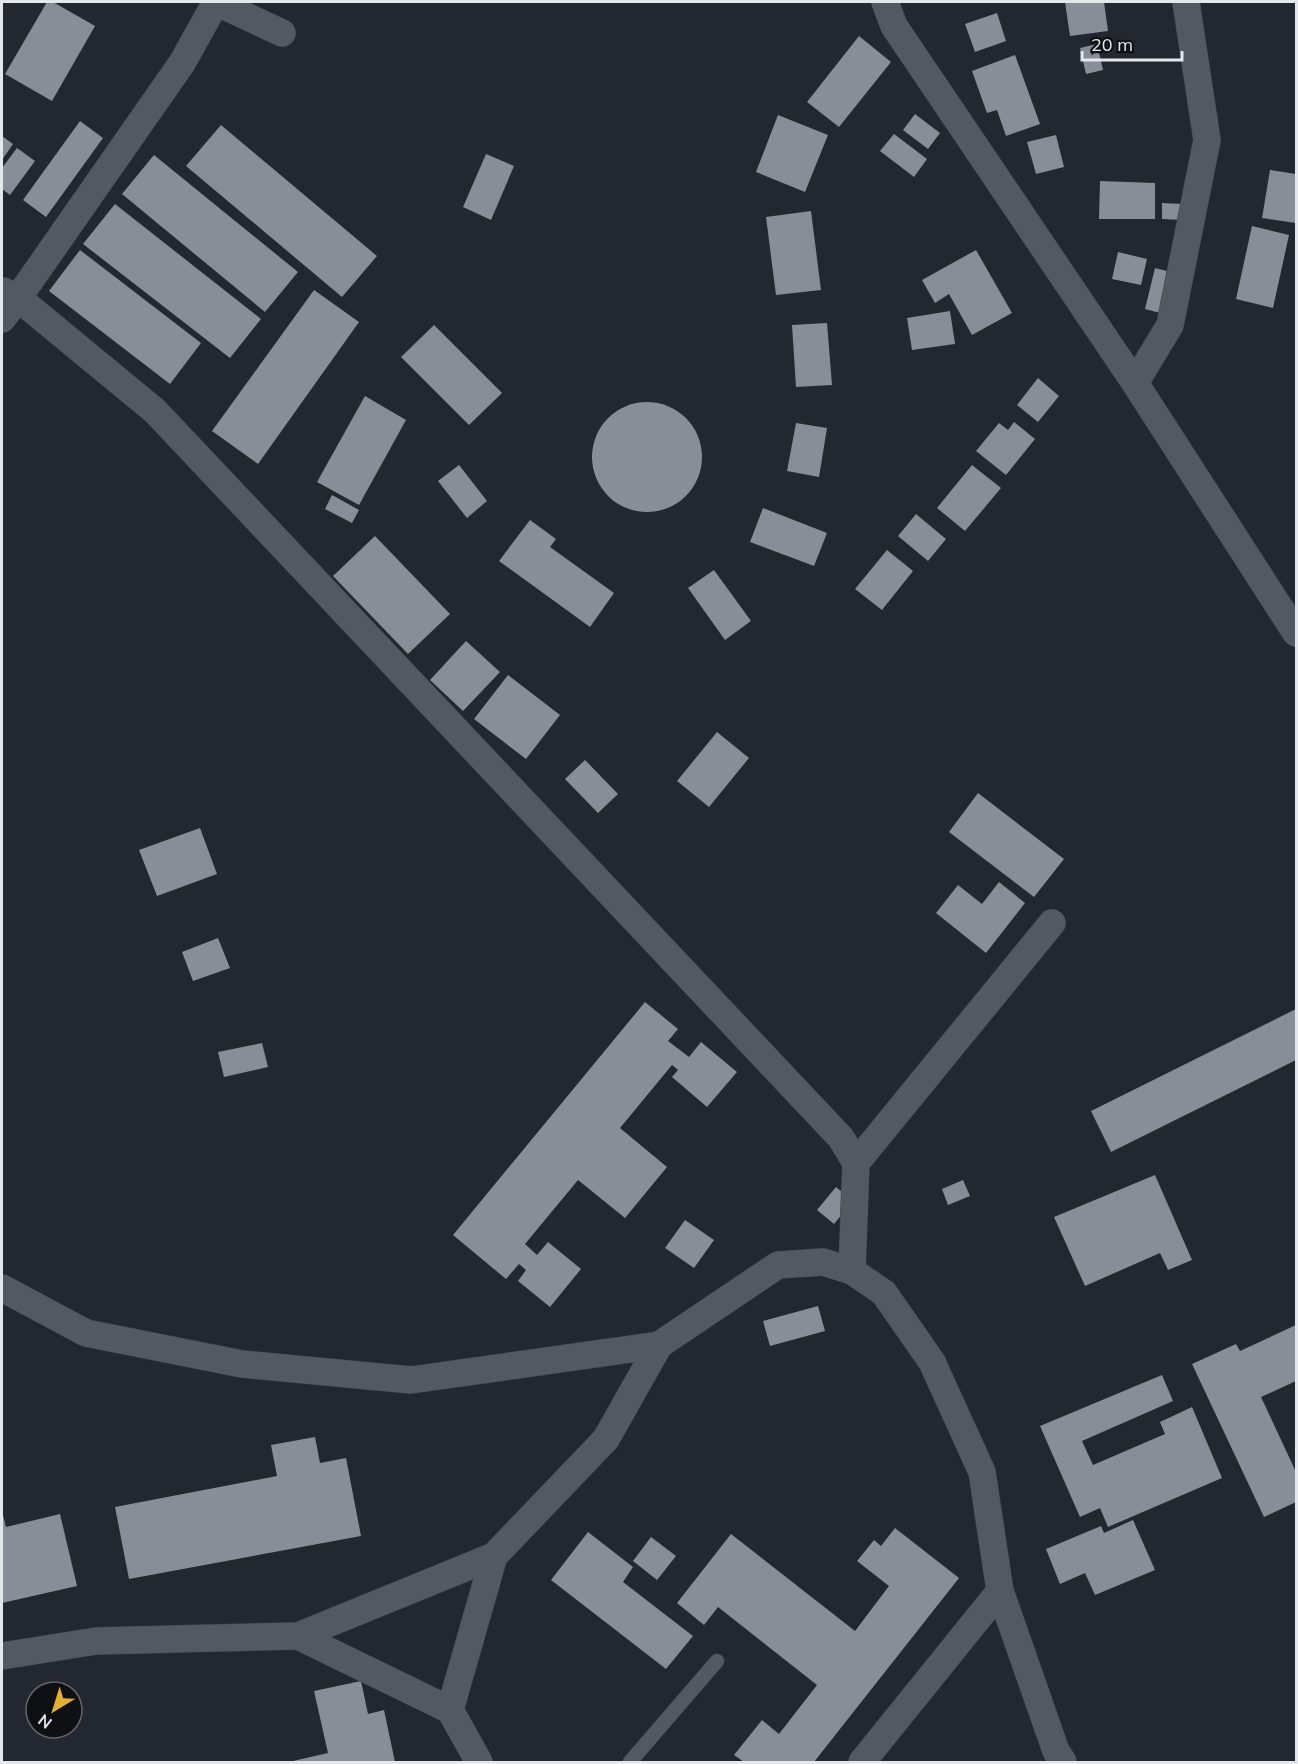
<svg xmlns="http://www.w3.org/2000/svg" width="1298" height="1764" viewBox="0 0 1298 1764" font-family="Mulish,sans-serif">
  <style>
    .building { fill: #888d97 }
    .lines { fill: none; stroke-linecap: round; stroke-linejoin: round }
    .lane-casing { stroke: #40444a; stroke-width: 15 }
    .street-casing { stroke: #40444a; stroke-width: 28 }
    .lane { stroke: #545861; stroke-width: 14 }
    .street { stroke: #545861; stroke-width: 27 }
  </style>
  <rect width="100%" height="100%" fill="#23272f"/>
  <g class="building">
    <polygon points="47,2 53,2 95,26 52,101 5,74"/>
    <polygon points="1065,2 1104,2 1108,31 1070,36"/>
    <polygon points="997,13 1006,41 975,52 965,24"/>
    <polygon points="859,36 891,62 839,127 807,102"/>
    <polygon points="1097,44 1103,70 1086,74 1080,48"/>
    <polygon points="1015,55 1040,124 1006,136 997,110 987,113 972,71"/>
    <polygon points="915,114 940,133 928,149 903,130"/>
    <polygon points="778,115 828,135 805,192 756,172"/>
    <polygon points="80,121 103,138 46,217 23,200"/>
    <polygon points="221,125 377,256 342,297 186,166"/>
    <polygon points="894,134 927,159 914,177 880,151"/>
    <polygon points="1056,135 1064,167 1036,174 1027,142"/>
    <polygon points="2,136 13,144 2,160"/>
    <polygon points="17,148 35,161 10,195 2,189 2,168"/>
    <polygon points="486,154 514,166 491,220 463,207"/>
    <polygon points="154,155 298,272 265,312 122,194"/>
    <polygon points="1270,170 1296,174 1296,223 1262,218"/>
    <polygon points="1100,181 1155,183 1155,219 1099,219"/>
    <polygon points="1162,203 1184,204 1183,220 1162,219"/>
    <polygon points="115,204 261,319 230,358 83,244"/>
    <polygon points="811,211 821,290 776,295 766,217"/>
    <polygon points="1252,226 1289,235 1273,308 1236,299"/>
    <polygon points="80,250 201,343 170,384 49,291"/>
    <polygon points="976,250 1012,313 972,335 949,294 935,303 922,280"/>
    <polygon points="1118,252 1147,259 1141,285 1112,279"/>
    <polygon points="1155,268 1175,273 1164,314 1145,309"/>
    <polygon points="314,290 359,322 258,464 212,431"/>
    <polygon points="950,311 955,344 912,350 907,318"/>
    <polygon points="827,323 832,385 796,387 792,325"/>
    <polygon points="434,325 502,393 469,425 401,357"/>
    <polygon points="1038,378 1059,396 1038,422 1017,405"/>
    <polygon points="365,396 406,420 359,505 317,482"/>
    <circle cx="647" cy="457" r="55"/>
    <polygon points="1014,422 1035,439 1006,475 976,451 999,423 1008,430"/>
    <polygon points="796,423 827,428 819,477 787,471"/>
    <polygon points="459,465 487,501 467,518 438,481"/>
    <polygon points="972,465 1001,488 965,531 937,508"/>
    <polygon points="332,495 359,510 352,523 325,509"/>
    <polygon points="763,508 827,533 814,566 750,542"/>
    <polygon points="916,514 946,539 928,561 898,536"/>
    <polygon points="530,520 556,539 550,547 614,593 590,627 499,561"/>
    <polygon points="375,536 450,614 408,654 333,576"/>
    <polygon points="887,550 913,571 882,610 855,589"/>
    <polygon points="714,570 751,621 725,640 688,588"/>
    <polygon points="466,641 500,672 463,711 430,680"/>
    <polygon points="508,675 560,715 526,759 474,719"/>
    <polygon points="717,732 749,758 709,807 677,781"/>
    <polygon points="585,760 618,794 598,813 565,779"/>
    <polygon points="978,793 1064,859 1034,897 949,832"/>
    <polygon points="200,828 217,874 157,896 139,850"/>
    <polygon points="999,882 1025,903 986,953 936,913 958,885 982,904"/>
    <polygon points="218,938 230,968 193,981 182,952"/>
    <polygon points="645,1002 678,1029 668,1041 689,1057 701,1042 737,1072 707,1107 672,1077 678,1070 672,1065 620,1128 667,1167 625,1218 578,1180 525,1244 537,1255 548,1242 581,1269 550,1307 518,1281 526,1270 519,1264 506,1279 453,1235"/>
    <polygon points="1296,1009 1296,1060 1111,1152 1091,1111"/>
    <polygon points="262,1043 268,1067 224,1077 218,1052"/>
    <polygon points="1155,1175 1192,1260 1168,1270 1160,1253 1085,1286 1054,1217"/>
    <polygon points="963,1180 970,1196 948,1205 942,1189"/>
    <polygon points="836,1187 853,1201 834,1224 817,1210"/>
    <polygon points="685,1220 714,1240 694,1268 665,1248"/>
    <polygon points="818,1306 825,1331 770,1346 763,1321"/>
    <polygon points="1296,1325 1296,1381 1261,1397 1296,1472 1296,1502 1264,1517 1192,1364 1236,1344 1240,1351"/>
    <polygon points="1162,1375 1173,1401 1082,1441 1093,1465 1165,1434 1160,1422 1192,1407 1222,1478 1108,1527 1100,1508 1080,1517 1040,1426"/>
    <polygon points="315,1437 320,1463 346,1458 361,1536 129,1579 115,1507 277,1476 271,1445"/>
    <polygon points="2,1511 6,1527 60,1514 77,1586 2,1603"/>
    <polygon points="1133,1520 1155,1570 1095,1595 1085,1573 1060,1584 1046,1549 1101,1526 1104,1533"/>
    <polygon points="895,1528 959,1578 814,1762 744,1762 734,1755 762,1720 779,1734 817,1685 718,1607 704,1625 677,1603 731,1534 855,1631 889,1586 857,1561 874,1540 881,1546"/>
    <polygon points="588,1532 633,1567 623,1582 693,1636 666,1669 551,1580"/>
    <polygon points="651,1537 676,1556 657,1580 633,1561"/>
    <polygon points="361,1681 368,1714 384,1710 395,1762 293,1762 293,1761 328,1753 314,1691"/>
  </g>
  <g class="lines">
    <g class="lane-casing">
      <polyline id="lane" points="630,1762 717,1661"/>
    </g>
    <g class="street-casing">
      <g id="street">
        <polyline points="885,2 894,26 1135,383 1296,633"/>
        <polyline points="282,33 216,2 182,63 18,298 155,411 841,1138 856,1163"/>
        <polyline points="2,319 18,298 3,291"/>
        <polyline points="1135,383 1170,325 1207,140 1186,2"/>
        <polyline points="2,1288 86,1333 242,1364 411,1380 659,1345 778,1265 823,1262 852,1271"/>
        <polyline points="1000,1591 982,1472 932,1362 884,1293 852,1271 856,1163 1052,923"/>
        <polyline points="298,1636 494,1556 606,1439 659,1345"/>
        <polyline points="2,1656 96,1641 298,1636 450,1710 479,1762"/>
        <polyline points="450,1710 494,1556"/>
        <polyline points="862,1762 1000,1591 1056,1751 1063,1762"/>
      </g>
    </g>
    <use href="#lane" class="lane"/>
    <use href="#street" class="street"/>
  </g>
  <rect width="1298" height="1764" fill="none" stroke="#e4e7ec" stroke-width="6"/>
  <g transform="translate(54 1710) rotate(218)"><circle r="28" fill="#0e1013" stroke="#64666a" stroke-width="1.5"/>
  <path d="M0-4.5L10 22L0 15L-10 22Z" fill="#e1af34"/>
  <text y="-9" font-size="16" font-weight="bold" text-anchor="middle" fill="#e4e7ec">N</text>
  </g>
  <path d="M1082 51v9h100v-9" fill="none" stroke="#e4e7ec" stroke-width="3"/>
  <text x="1091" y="51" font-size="18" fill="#e4e7ec" stroke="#0e1013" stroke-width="4.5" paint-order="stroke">20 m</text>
</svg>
